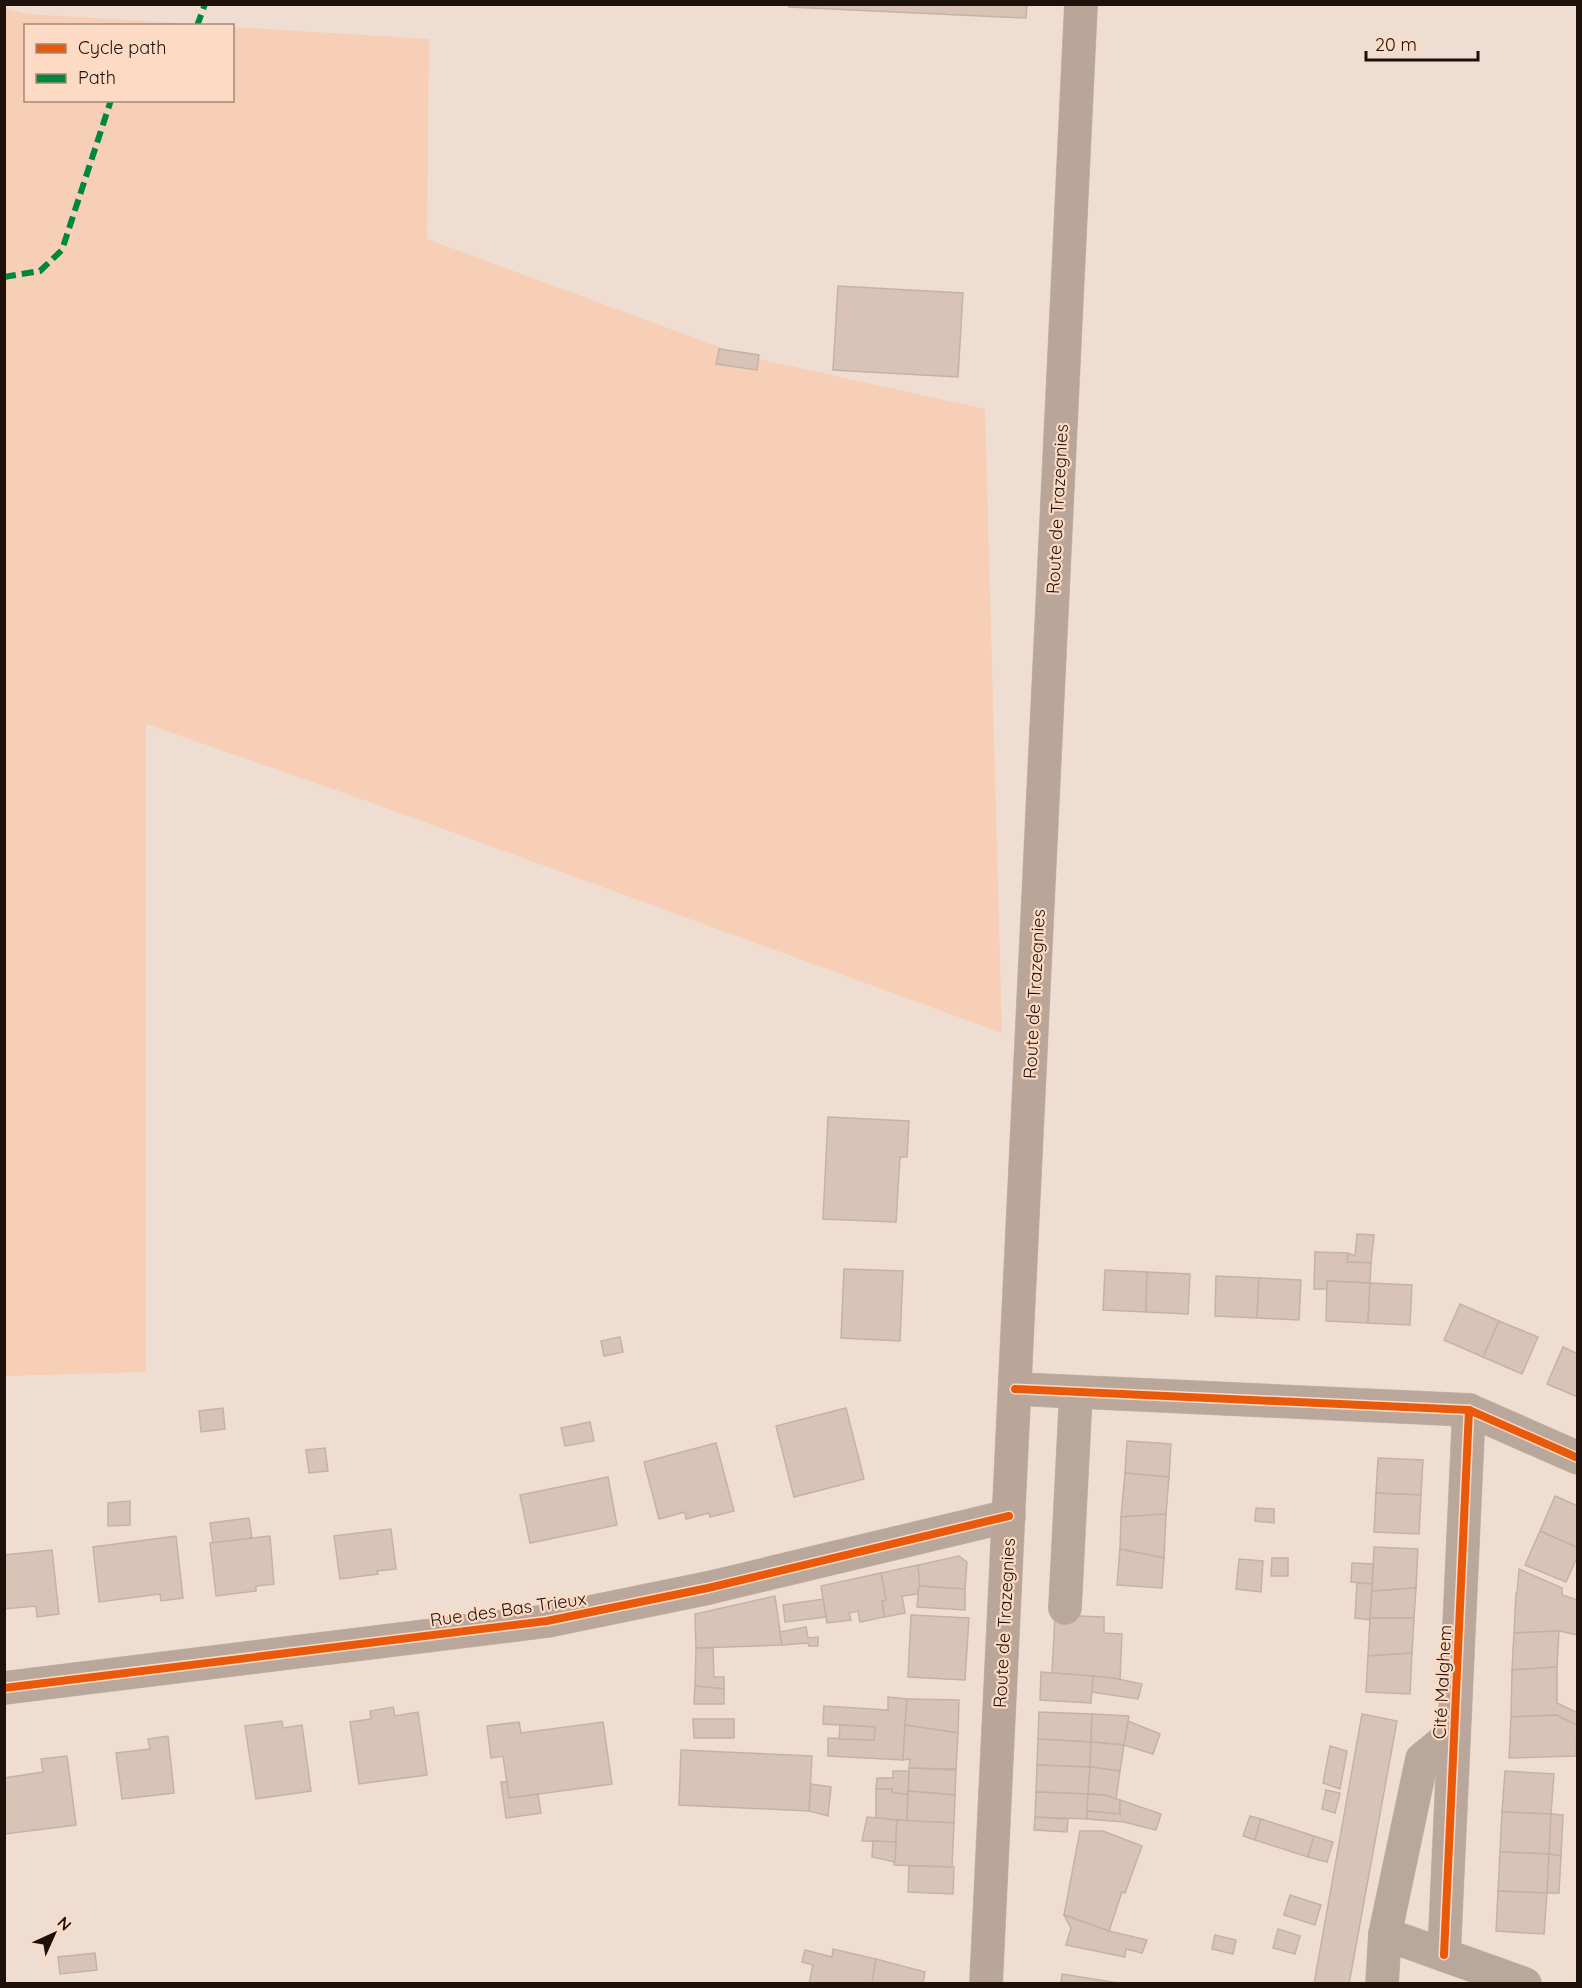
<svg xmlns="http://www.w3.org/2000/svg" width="1582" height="1988" viewBox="0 0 1582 1988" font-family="Quicksand,sans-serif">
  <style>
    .green { fill: #f6cfb6 }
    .building { fill: #d9c3b6; stroke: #c2b3a9; stroke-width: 1.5 }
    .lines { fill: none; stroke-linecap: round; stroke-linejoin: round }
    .street-casing { stroke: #c8b9b0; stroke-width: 34 }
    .secondary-casing { stroke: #c8b9b0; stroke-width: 34 }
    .street { stroke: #b9a79c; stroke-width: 33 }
    .secondary { stroke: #b9a698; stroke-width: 33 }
    .quiet { stroke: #00873e; stroke-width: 6; stroke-dasharray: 12 6; stroke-linecap: butt }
    .cycleway-casing { stroke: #fddac4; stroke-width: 11 }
    .cycleway { stroke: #e8590c; stroke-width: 8 }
    .labels { text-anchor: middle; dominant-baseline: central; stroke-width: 4.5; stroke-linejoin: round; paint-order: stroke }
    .street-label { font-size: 18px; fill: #1d110a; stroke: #fddac4 }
  </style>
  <rect width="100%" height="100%" fill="#f0ddd1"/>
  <polygon class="green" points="4,8 27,14 214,25 26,26 26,100 232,100 233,27 429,39 427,239 741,355 985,409 1002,1033 364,800 146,724 146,1372 5,1376"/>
  <g class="building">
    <polygon points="789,4 1027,4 1026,18 789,7"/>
    <polygon points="838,286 963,293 958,377 833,370"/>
    <polygon points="719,349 759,355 757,370 716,364"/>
    <polygon points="828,1117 909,1121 907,1157 900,1157 896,1222 823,1219"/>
    <polygon points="1357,1234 1374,1235 1371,1263 1347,1262 1348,1253 1355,1256"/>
    <polygon points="1315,1252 1348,1253 1347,1262 1371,1263 1370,1283 1327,1281 1327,1289 1314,1289"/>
    <polygon points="844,1269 903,1271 900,1341 841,1338"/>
    <polygon points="1105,1270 1147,1272 1146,1312 1103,1310"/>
    <polygon points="1147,1272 1190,1274 1188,1314 1146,1312"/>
    <polygon points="1216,1276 1259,1278 1257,1318 1215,1316"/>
    <polygon points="1259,1278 1301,1280 1299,1320 1257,1318"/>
    <polygon points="1327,1281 1370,1283 1368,1323 1326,1321"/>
    <polygon points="1370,1283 1412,1285 1410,1325 1368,1323"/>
    <polygon points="1460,1304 1499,1321 1483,1357 1444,1340"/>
    <polygon points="1499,1321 1538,1337 1522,1374 1483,1357"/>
    <polygon points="620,1337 623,1352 604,1356 601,1341"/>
    <polygon points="1563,1347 1578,1354 1578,1397 1547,1384"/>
    <polygon points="223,1408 225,1429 201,1432 199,1411"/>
    <polygon points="846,1408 864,1479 794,1497 776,1426"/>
    <polygon points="590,1422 594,1441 565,1446 561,1428"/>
    <polygon points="1127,1441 1171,1444 1169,1477 1125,1473"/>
    <polygon points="716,1443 734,1511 710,1517 709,1513 686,1519 685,1512 659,1519 644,1462"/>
    <polygon points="325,1448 328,1471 309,1473 306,1450"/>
    <polygon points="1378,1458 1423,1460 1421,1495 1376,1493"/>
    <polygon points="1125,1473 1169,1477 1166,1514 1121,1517"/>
    <polygon points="608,1477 617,1525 530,1543 520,1495"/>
    <polygon points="1376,1493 1421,1495 1419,1534 1374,1532"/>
    <polygon points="1555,1496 1578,1506 1578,1548 1540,1531"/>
    <polygon points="130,1501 130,1525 108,1526 108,1503"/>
    <polygon points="1256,1508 1274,1509 1274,1523 1255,1521"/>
    <polygon points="1166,1514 1164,1558 1120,1549 1121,1517"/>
    <polygon points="249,1518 252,1538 213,1543 210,1523"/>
    <polygon points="391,1529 396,1569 377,1571 378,1574 340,1579 334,1536"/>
    <polygon points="1540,1531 1578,1548 1578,1555 1566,1582 1525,1565"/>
    <polygon points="176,1536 183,1598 161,1601 160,1594 99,1602 93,1547"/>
    <polygon points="270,1536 274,1584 256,1586 256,1591 216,1596 210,1543"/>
    <polygon points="1374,1547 1418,1549 1416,1588 1372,1591"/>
    <polygon points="1120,1549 1164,1558 1162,1588 1117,1585"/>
    <polygon points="52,1550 59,1614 37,1617 36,1606 4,1609 4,1555"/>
    <polygon points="959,1556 967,1562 965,1589 919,1586 918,1565"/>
    <polygon points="1272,1558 1288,1558 1288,1576 1271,1576"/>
    <polygon points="1239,1559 1263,1561 1261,1592 1236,1589"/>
    <polygon points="1352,1563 1373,1564 1372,1584 1351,1582"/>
    <polygon points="918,1565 920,1589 918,1589 918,1594 902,1596 905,1613 884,1617 882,1601 886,1600 881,1573"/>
    <polygon points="1519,1569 1562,1588 1562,1595 1578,1600 1578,1635 1559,1631 1514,1633 1516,1593 1517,1593"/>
    <polygon points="881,1573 886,1600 882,1601 884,1617 860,1622 858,1611 849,1613 851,1620 827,1623 821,1586"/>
    <polygon points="1357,1583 1372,1584 1370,1620 1355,1618"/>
    <polygon points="919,1586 965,1589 965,1610 917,1607"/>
    <polygon points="1416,1588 1414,1618 1370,1618 1372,1591"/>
    <polygon points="775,1596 782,1645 696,1648 695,1614"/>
    <polygon points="823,1599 826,1617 785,1622 783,1605"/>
    <polygon points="911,1615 969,1618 965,1680 908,1677"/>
    <polygon points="1055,1615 1104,1617 1104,1633 1122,1634 1120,1680 1113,1678 1052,1673"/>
    <polygon points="1370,1618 1414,1618 1412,1653 1368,1656"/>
    <polygon points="806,1627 808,1638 818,1637 818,1646 809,1646 808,1643 782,1645 780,1632"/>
    <polygon points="1559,1631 1557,1667 1512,1670 1514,1633"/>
    <polygon points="696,1648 713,1648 714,1677 724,1677 724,1689 695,1686"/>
    <polygon points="1412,1653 1410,1694 1366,1692 1368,1656"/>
    <polygon points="1557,1667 1557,1703 1578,1713 1577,1725 1556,1715 1511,1717 1512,1670"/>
    <polygon points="1041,1672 1093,1676 1091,1703 1040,1700"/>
    <polygon points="1093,1676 1113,1678 1142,1684 1138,1699 1092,1692"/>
    <polygon points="695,1686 724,1689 724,1704 694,1704"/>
    <polygon points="888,1697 907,1699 903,1760 828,1756 828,1738 874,1740 875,1727 823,1724 824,1706 888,1710"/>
    <polygon points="907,1699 959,1700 958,1733 905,1725"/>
    <polygon points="393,1707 395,1716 418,1712 427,1775 359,1784 350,1722 371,1719 370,1711"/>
    <polygon points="1039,1712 1092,1714 1091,1742 1038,1739"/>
    <polygon points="1092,1714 1129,1716 1124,1745 1091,1742"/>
    <polygon points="1362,1714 1397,1721 1349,1984 1314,1984"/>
    <polygon points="1556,1715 1577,1725 1576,1756 1509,1758 1511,1717"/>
    <polygon points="693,1719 734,1719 734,1738 694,1738"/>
    <polygon points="282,1721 283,1728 302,1725 311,1791 256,1799 245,1726"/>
    <polygon points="1128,1721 1160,1734 1153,1754 1124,1745"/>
    <polygon points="519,1722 521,1733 603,1722 612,1784 509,1798 503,1756 491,1758 487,1726"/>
    <polygon points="840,1725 875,1727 874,1740 839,1739"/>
    <polygon points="905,1725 958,1733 956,1769 909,1768 910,1759 903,1760"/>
    <polygon points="168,1736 174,1793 122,1799 116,1753 150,1749 148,1739"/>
    <polygon points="1038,1739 1091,1742 1090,1767 1037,1765"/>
    <polygon points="1091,1742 1124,1745 1120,1771 1090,1767"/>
    <polygon points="1330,1746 1347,1751 1340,1789 1323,1783"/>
    <polygon points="681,1750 812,1756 809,1811 679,1805"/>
    <polygon points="67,1756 76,1825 5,1834 4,1778 43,1772 41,1759"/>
    <polygon points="1037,1765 1090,1767 1088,1794 1036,1792"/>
    <polygon points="1090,1767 1120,1771 1116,1799 1104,1795 1088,1794"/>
    <polygon points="909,1768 956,1770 955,1795 908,1791"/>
    <polygon points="893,1771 909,1771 908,1794 892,1793 892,1789 876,1789 877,1778 893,1778"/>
    <polygon points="1505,1771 1554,1774 1551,1814 1502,1812"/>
    <polygon points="501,1782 507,1782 509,1798 538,1794 541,1813 506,1818"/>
    <polygon points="811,1784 831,1787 828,1816 809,1811"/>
    <polygon points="876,1789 892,1789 892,1793 908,1794 907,1821 876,1819"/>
    <polygon points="1326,1790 1340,1793 1335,1813 1322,1809"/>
    <polygon points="908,1791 955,1795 954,1823 907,1821"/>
    <polygon points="1036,1792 1088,1794 1087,1819 1035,1817"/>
    <polygon points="1088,1794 1104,1795 1120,1800 1120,1814 1087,1811"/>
    <polygon points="1120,1800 1161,1814 1156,1830 1124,1822 1087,1819 1087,1811 1120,1814"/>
    <polygon points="1502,1812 1551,1814 1549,1854 1500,1852"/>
    <polygon points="1551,1814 1563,1815 1561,1856 1549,1854"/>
    <polygon points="1250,1816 1261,1819 1255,1840 1243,1836"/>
    <polygon points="867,1817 897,1820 896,1842 862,1841"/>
    <polygon points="1035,1817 1068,1819 1067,1832 1034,1830"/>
    <polygon points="1261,1819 1314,1836 1308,1857 1255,1840"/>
    <polygon points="897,1820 954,1823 952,1867 894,1865"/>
    <polygon points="1080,1831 1103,1831 1142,1846 1125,1893 1122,1892 1109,1931 1064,1915"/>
    <polygon points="1314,1836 1333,1842 1327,1862 1308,1857"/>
    <polygon points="873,1841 896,1842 895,1862 872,1857"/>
    <polygon points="1500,1852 1549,1854 1547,1893 1498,1891"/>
    <polygon points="1549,1854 1561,1856 1559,1893 1547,1893"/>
    <polygon points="909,1866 954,1867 953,1894 908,1892"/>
    <polygon points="1498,1891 1547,1893 1544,1934 1496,1931"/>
    <polygon points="1290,1895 1321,1905 1315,1925 1284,1915"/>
    <polygon points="1064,1915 1109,1931 1147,1940 1142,1953 1126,1949 1125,1957 1066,1945 1071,1928"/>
    <polygon points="1278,1929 1300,1936 1295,1954 1273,1948"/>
    <polygon points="1215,1935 1236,1940 1233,1954 1212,1949"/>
    <polygon points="833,1949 876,1959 872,1984 809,1984 813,1965 802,1962 805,1950 832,1957"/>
    <polygon points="95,1953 97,1970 60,1974 58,1957"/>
    <polygon points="876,1959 925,1972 923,1984 872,1983"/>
    <polygon points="1062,1974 1118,1983 1061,1984"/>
  </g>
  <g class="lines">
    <g class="street-casing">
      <g id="street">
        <polyline points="1015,1389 1469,1410 1578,1458"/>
        <polyline points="1065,1608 1076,1392"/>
        <polyline points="4,1688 547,1621 708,1588 1009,1516"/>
        <polyline points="1385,1934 1525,1984"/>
        <polyline points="1444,1955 1469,1410"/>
        <polyline points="1382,1984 1385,1934 1422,1759 1454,1733"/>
      </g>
    </g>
    <g class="secondary-casing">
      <polyline id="secondary" points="986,1984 1081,4"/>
    </g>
    <use href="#street" class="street"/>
    <use href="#secondary" class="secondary"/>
    <g class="quiet">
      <polyline points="197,26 205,4"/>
      <polyline points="4,277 40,271 62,250 111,100"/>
    </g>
    <g class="cycleway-casing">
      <g id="cycleway">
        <polyline points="1015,1389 1469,1410 1578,1458"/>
        <polyline points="4,1688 547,1621 708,1588 1009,1516"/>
        <polyline points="1444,1955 1469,1410"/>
      </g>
    </g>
    <use href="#cycleway" class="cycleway"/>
  </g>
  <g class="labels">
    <g class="street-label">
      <text transform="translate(1057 509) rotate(-87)">Route de Trazegnies</text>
      <text transform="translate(1034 994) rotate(-87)">Route de Trazegnies</text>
      <text transform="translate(508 1609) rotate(-8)">Rue des Bas Trieux</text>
      <text transform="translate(1004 1623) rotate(-87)">Route de Trazegnies</text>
      <text transform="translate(1442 1682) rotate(-87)">Cité Malghem</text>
    </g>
  </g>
  <rect width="1582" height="1988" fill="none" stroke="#1d110a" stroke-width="12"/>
  <rect x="24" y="24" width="210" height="78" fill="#fddac4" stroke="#a38a7a" stroke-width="1.5"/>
  <rect x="36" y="44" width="30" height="9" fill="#e8590c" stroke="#a38a7a" stroke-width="1.5"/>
  <text x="78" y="54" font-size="18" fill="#1d110a">Cycle path</text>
  <rect x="36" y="74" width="30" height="9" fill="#00873e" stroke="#a38a7a" stroke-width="1.5"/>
  <text x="78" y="84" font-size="18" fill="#1d110a">Path</text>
  <g transform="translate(54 1934) rotate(45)" stroke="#fddac4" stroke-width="4.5" paint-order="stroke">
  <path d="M0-4.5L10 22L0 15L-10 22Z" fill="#1d110a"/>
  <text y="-9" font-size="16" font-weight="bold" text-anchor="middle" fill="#1d110a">N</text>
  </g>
  <path d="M1366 51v9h112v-9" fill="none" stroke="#1d110a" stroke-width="3"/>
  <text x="1375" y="51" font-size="18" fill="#1d110a" stroke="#fddac4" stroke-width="4.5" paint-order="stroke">20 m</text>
</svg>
